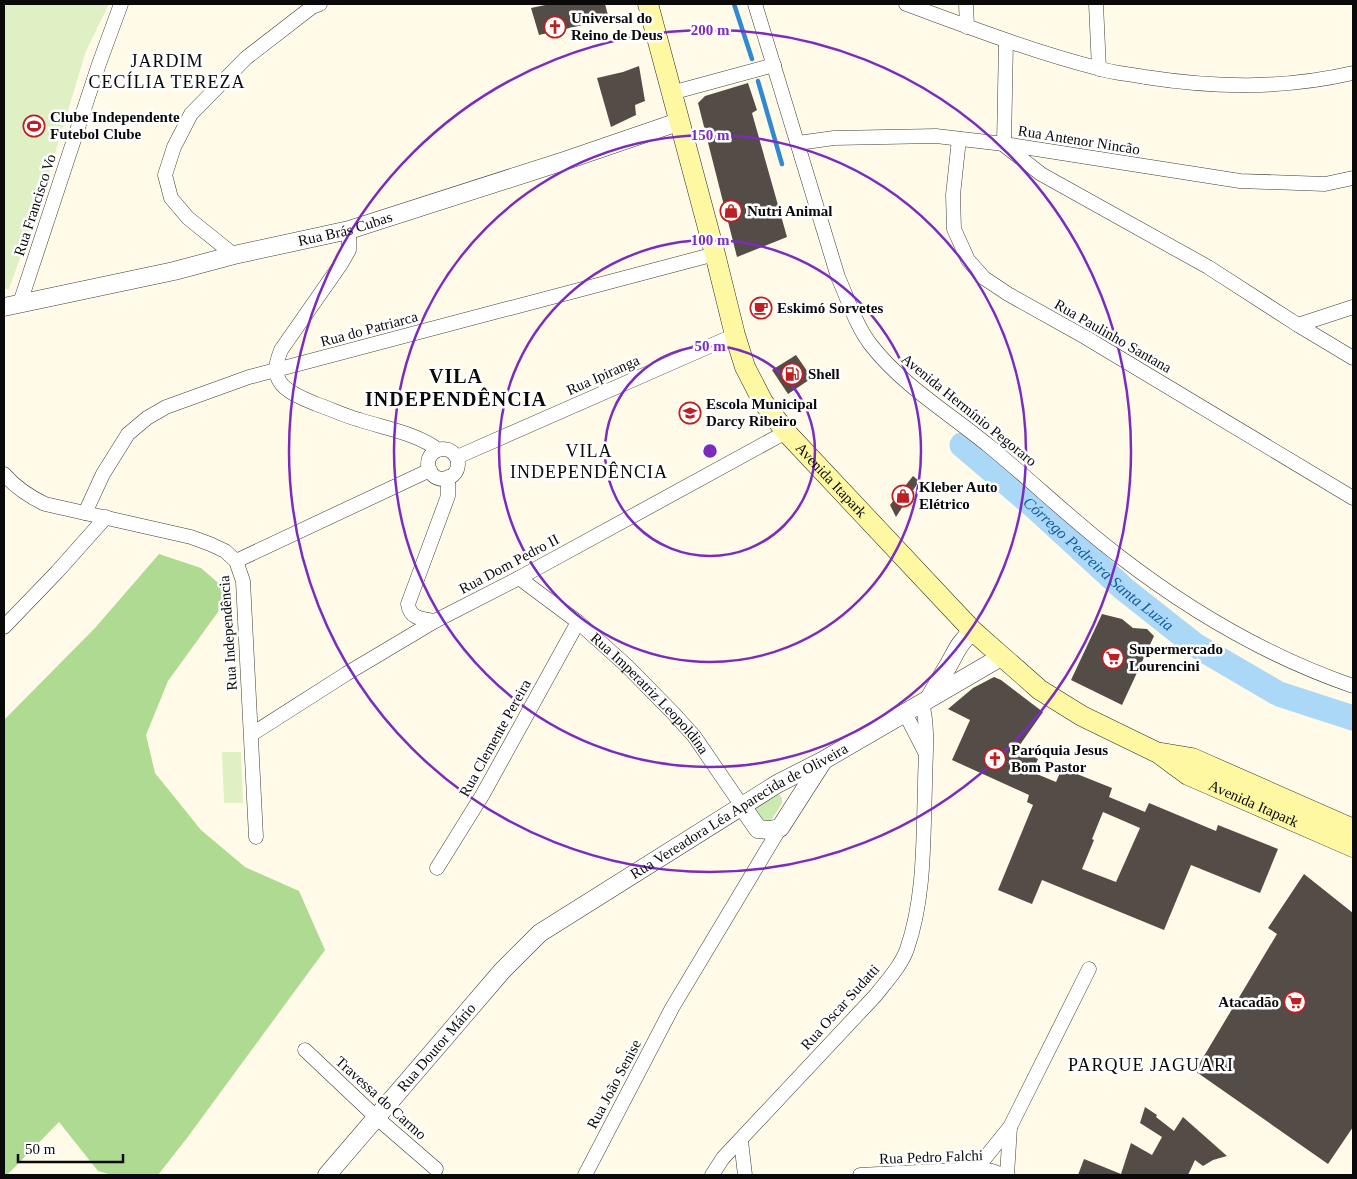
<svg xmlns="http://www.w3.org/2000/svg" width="1357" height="1179" viewBox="0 0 1357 1179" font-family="Georgia,serif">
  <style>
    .green { fill: #cce9b2 }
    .forest { fill: #afda91 }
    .pitch { fill: #dff0c4 }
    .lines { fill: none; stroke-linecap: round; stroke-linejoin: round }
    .stream { stroke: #318ad0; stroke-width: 4.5 }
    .river { stroke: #abd8f7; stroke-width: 25 }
    .building { fill: #534c47; fill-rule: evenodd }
    .minor-casing { stroke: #3d3d3d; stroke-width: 15 }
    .tertiary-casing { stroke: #3d3d3d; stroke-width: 19 }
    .secondary-casing { stroke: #2c2c2c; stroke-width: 21 }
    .minor { stroke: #fff; stroke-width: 14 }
    .tertiary { stroke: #fff; stroke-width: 18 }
    .secondary { stroke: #fff8a3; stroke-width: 20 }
    .ring { fill: none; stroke: #7b2cbf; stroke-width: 2.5 }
    .labels { text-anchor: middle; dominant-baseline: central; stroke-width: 5; stroke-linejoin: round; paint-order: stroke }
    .poi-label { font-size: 15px; font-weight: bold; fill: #0a0a0a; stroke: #fff; text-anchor: start }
    .street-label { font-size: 15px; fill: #0a0a0a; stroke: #fff }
    .water-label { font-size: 16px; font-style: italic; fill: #125b9d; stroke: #fff }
    .quarter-label { font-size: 18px; letter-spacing: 1px; fill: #0a0a0a; stroke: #fff }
    .district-label { font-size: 20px; font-weight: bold; letter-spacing: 1px; fill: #0a0a0a; stroke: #fff }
    .centre { fill: #7b2cbf; stroke: #fff; stroke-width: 2.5 }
    .ring-label { font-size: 15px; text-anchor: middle; font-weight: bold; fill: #7b2cbf; stroke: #fff; stroke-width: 5; stroke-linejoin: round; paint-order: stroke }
  </style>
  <rect width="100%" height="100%" fill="#fffbe8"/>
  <polygon class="green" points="778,793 782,798 782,803 767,827 750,806"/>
  <polygon class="forest" points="159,554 201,568 231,594 168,681 146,735 155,773 201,830 245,867 299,891 325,950 187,1138 158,1175 112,1175 98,1171 59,1122 7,1175 4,1175 4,720 95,628"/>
  <g class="pitch">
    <polygon points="4,4 109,4 86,51 41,200 9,289 4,289"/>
    <polygon points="222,752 241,752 243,803 224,803"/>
  </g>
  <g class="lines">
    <g class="stream">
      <polyline points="734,4 752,59"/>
      <polyline points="758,81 782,164"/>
    </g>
    <path class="river" id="s1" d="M962,445L1036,508L1124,589L1195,645L1279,694L1353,718"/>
  </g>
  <g class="building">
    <polygon points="550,4 605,4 609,19 539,35 531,8"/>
    <polygon points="639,66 645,101 635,105 636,115 611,127 597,78 623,72"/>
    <polygon points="748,83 757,110 752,113 787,237 737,257 698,103 705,96"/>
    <polygon points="796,355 812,378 788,394 772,370"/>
    <polygon points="913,476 919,481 896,517 890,505"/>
    <polygon points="1102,614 1122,619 1133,628 1147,629 1154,636 1122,705 1071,680"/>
    <path d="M994,677L1001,680L1043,712L1017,749L1038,759L1032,772L1056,782L1062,768L1112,788L1109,797L1145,812L1149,803L1216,831L1218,825L1278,849L1260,893L1191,865L1164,930L1042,880L1032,904L998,890L1033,805L1027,802L1029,795L952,760L970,720L948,709L973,688ZM1103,812L1140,828L1116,882L1082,869L1094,840L1092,839Z"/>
    <polygon points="1304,874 1353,913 1353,1127 1328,1164 1195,1071 1277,934 1268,928"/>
    <polygon points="1145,1107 1157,1115 1156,1117 1174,1131 1183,1117 1227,1156 1213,1160 1203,1166 1195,1160 1188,1175 1078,1175 1084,1159 1121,1174 1131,1143 1152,1155 1162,1137 1140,1123"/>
  </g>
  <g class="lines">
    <g class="minor-casing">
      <g id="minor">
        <path d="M755,4L838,277C848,299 856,326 871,345C903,386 949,413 989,446C1033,482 1074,522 1119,556C1190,611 1269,657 1353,686"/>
        <path d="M906,4C969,27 1031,51 1097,68C1112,73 1129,74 1145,77C1216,88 1283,89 1353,73"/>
        <polyline points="966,4 967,27"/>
        <polyline points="1096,4 1099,69"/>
        <polyline points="671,93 774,65"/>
        <polyline points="959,139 953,195 954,229 968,260 984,278 1008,294 1085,337 1353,498"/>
        <polyline points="798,143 834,138 936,136 1004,144 1240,181 1325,184 1353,178"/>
        <polyline points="1004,144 1006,41"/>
        <polyline points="1004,145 1041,174 1208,267 1298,325 1353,358"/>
        <path d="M349,230V250L341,264L281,350C277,361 273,371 280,382C287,393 305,399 316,404C331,409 345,416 360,420C384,428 419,434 438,450"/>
        <polyline points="234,255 188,218 171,198 165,175 174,147 191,114 246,58 312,7 320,4"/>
        <polyline points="20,303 99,64 121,4"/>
        <polyline points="1298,325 1353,307"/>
        <circle cx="443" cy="464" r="15"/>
        <polyline points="457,457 735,335"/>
        <path d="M4,474C16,488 28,496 45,504L191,537L210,544L225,551L236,561L243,581L256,837"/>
        <polyline points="85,513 103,474 128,434 147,418 166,407 249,377 715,254"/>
        <polyline points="236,561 430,470"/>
        <path id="s2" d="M519,578L578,622L627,666L674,714L694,736L742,806"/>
        <path d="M435,621C422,619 410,619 408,604L448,496V477"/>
        <polyline points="4,627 57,572 106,517"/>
        <polyline points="905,713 925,752"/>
        <polyline points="252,734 346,674 435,621 519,578 786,432"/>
        <polyline points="437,868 483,794 578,622"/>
        <polyline points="305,1050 377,1118 436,1169"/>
        <polyline points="741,1141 745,1175"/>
        <polyline points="976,1169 1010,1127 1089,969"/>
        <polyline points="585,1175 672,1008 780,828"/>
        <path d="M712,1175L723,1158L875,996C886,982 901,966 907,949C925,897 923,841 925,786C925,758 929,730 922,703"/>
        <polyline points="860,1175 976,1169 992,1171 1003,1175"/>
        <polyline points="1007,1175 1010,1127"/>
      </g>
    </g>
    <g class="tertiary-casing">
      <g id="tertiary">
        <path id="s3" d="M4,307L174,271L234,255L349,230L564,161L678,122"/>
        <path d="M930,697C936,687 942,676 948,666C956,652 960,641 973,631"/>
        <polyline points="742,806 758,829 769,830 780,828 823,761"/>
        <path id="s4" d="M327,1175L502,971L540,933L777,784L824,760L1001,657"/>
      </g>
    </g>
    <g class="secondary-casing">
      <g id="secondary">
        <path id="s5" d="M648,4L715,254L735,335L745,367L763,402L786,432L973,631L1040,690L1082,716L1158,753L1188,775L1353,847"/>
        <polyline points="1162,753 1192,758 1353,829"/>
      </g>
    </g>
    <use href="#minor" class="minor"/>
    <use href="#tertiary" class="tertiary"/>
    <use href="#secondary" class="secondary"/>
  </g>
  <g class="ring">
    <circle cx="710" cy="451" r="105"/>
    <circle cx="710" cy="451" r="211"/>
    <circle cx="710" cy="451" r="316"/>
    <circle cx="710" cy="451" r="421"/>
  </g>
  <defs>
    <g id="church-ring" transform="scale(1.125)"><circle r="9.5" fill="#fff" stroke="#bc2022" stroke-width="1.5"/><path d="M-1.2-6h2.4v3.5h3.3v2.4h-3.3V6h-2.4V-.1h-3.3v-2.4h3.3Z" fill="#bc2022"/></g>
    <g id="stadium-ring" transform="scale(1.125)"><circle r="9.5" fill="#fff" stroke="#bc2022" stroke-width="1.5"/><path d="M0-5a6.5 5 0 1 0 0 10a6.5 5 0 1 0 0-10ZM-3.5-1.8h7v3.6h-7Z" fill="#bc2022"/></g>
    <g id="shop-ring" transform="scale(1.125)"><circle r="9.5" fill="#fff" stroke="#bc2022" stroke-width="1.5"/><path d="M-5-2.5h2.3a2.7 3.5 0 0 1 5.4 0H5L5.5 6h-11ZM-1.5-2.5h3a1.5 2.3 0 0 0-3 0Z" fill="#bc2022"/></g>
    <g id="cafe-ring" transform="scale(1.125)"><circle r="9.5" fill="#fff" stroke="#bc2022" stroke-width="1.5"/><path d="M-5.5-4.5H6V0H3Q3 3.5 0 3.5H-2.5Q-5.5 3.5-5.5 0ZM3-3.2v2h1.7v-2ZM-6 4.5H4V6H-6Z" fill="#bc2022"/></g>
    <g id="fuel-ring" transform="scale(1.125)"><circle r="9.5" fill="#fff" stroke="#bc2022" stroke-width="1.5"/><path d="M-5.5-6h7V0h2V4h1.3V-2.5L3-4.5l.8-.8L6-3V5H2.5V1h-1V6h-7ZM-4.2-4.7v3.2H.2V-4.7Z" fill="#bc2022"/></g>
    <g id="school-ring" transform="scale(1.125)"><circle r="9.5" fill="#fff" stroke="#bc2022" stroke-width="1.5"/><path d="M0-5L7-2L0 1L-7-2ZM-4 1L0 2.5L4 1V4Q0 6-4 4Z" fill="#bc2022"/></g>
    <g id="supermarket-ring" transform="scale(1.125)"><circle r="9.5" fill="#fff" stroke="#bc2022" stroke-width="1.5"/><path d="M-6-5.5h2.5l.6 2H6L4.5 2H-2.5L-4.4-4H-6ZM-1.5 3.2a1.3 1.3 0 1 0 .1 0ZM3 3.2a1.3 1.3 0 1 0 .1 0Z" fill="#bc2022"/></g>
  </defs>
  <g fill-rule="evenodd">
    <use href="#church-ring" x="555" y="27"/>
    <use href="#stadium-ring" x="34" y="126"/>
    <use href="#shop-ring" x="731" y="211"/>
    <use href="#cafe-ring" x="761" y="308"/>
    <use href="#fuel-ring" x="792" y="374"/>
    <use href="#school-ring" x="690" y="413"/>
    <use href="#shop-ring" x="903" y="496"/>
    <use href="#supermarket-ring" x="1113" y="658"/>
    <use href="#church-ring" x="995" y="759"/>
    <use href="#supermarket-ring" x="1295" y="1002"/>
  </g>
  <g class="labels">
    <g class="poi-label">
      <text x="571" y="18">Universal do<tspan x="571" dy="17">Reino de Deus</tspan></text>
      <text x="50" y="117">Clube Independente<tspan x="50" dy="17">Futebol Clube</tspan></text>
      <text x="747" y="211">Nutri Animal</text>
      <text x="777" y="308">Eskimó Sorvetes</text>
      <text x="808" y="374">Shell</text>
      <text x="706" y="404">Escola Municipal<tspan x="706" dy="17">Darcy Ribeiro</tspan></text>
      <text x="919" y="487">Kleber Auto<tspan x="919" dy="17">Elétrico</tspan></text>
      <text x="1129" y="649">Supermercado<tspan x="1129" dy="17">Lourencini</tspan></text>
      <text x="1011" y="750">Paróquia Jesus<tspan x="1011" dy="17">Bom Pastor</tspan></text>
      <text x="1279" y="1002" text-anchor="end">Atacadão</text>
    </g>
    <g class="street-label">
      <text transform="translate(1079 140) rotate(9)">Rua Antenor Nincão</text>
      <text transform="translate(35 205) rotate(-72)">Rua Francisco Vo</text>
      <text stroke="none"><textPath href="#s3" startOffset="350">Rua Brás Cubas</textPath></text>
      <text transform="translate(369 329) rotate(-15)">Rua do Patriarca</text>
      <text transform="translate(1113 336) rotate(30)">Rua Paulinho Santana</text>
      <text transform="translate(603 375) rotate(-24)">Rua Ipiranga</text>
      <text transform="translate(969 410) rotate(39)">Avenida Hermínio Pegoraro</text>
      <text stroke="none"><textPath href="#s5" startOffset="519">Avenida Itapark</textPath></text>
      <text transform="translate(509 564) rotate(-28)">Rua Dom Pedro II</text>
      <text transform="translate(228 633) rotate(-94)">Rua Independência</text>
      <text stroke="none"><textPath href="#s2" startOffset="175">Rua Imperatriz Leopoldina</textPath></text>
      <text transform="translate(495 738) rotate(-61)">Rua Clemente Pereira</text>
      <text stroke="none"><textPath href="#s5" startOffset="1058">Avenida Itapark</textPath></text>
      <text stroke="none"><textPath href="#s4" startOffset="556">Rua Vereadora Léa Aparecida de Oliveira</textPath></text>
      <text transform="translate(840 1007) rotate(-48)">Rua Oscar Sudatti</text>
      <text stroke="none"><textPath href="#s4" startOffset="168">Rua Doutor Mário</textPath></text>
      <text transform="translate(614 1084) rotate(-62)">Rua João Senise</text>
      <text transform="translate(381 1098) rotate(42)">Travessa do Carmo</text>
      <text transform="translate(931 1157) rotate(-2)">Rua Pedro Falchi</text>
    </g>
    <g class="water-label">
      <text stroke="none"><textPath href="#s1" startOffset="181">Córrego Pedreira Santa Luzia</textPath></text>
    </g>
    <g class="quarter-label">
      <text x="167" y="61">JARDIM<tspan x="167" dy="21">CECÍLIA TEREZA</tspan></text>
      <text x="589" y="451">VILA<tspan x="589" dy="21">INDEPENDÊNCIA</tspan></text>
      <text x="1151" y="1065">PARQUE JAGUARI</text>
    </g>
    <g class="district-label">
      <text x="456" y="376">VILA<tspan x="456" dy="23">INDEPENDÊNCIA</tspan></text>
    </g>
  </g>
  <circle cx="710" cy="451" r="8" class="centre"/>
  <g class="ring-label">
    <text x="710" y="35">200 m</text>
    <text x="710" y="140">150 m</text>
    <text x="710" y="245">100 m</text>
    <text x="710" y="351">50 m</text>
  </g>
  <rect width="1357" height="1179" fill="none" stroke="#0a0a0a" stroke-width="10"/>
  <path d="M18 1154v8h105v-8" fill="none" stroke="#0a0a0a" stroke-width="2.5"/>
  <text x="25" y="1154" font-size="15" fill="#0a0a0a" stroke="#ffffff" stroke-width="4" paint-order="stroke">50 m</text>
</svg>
